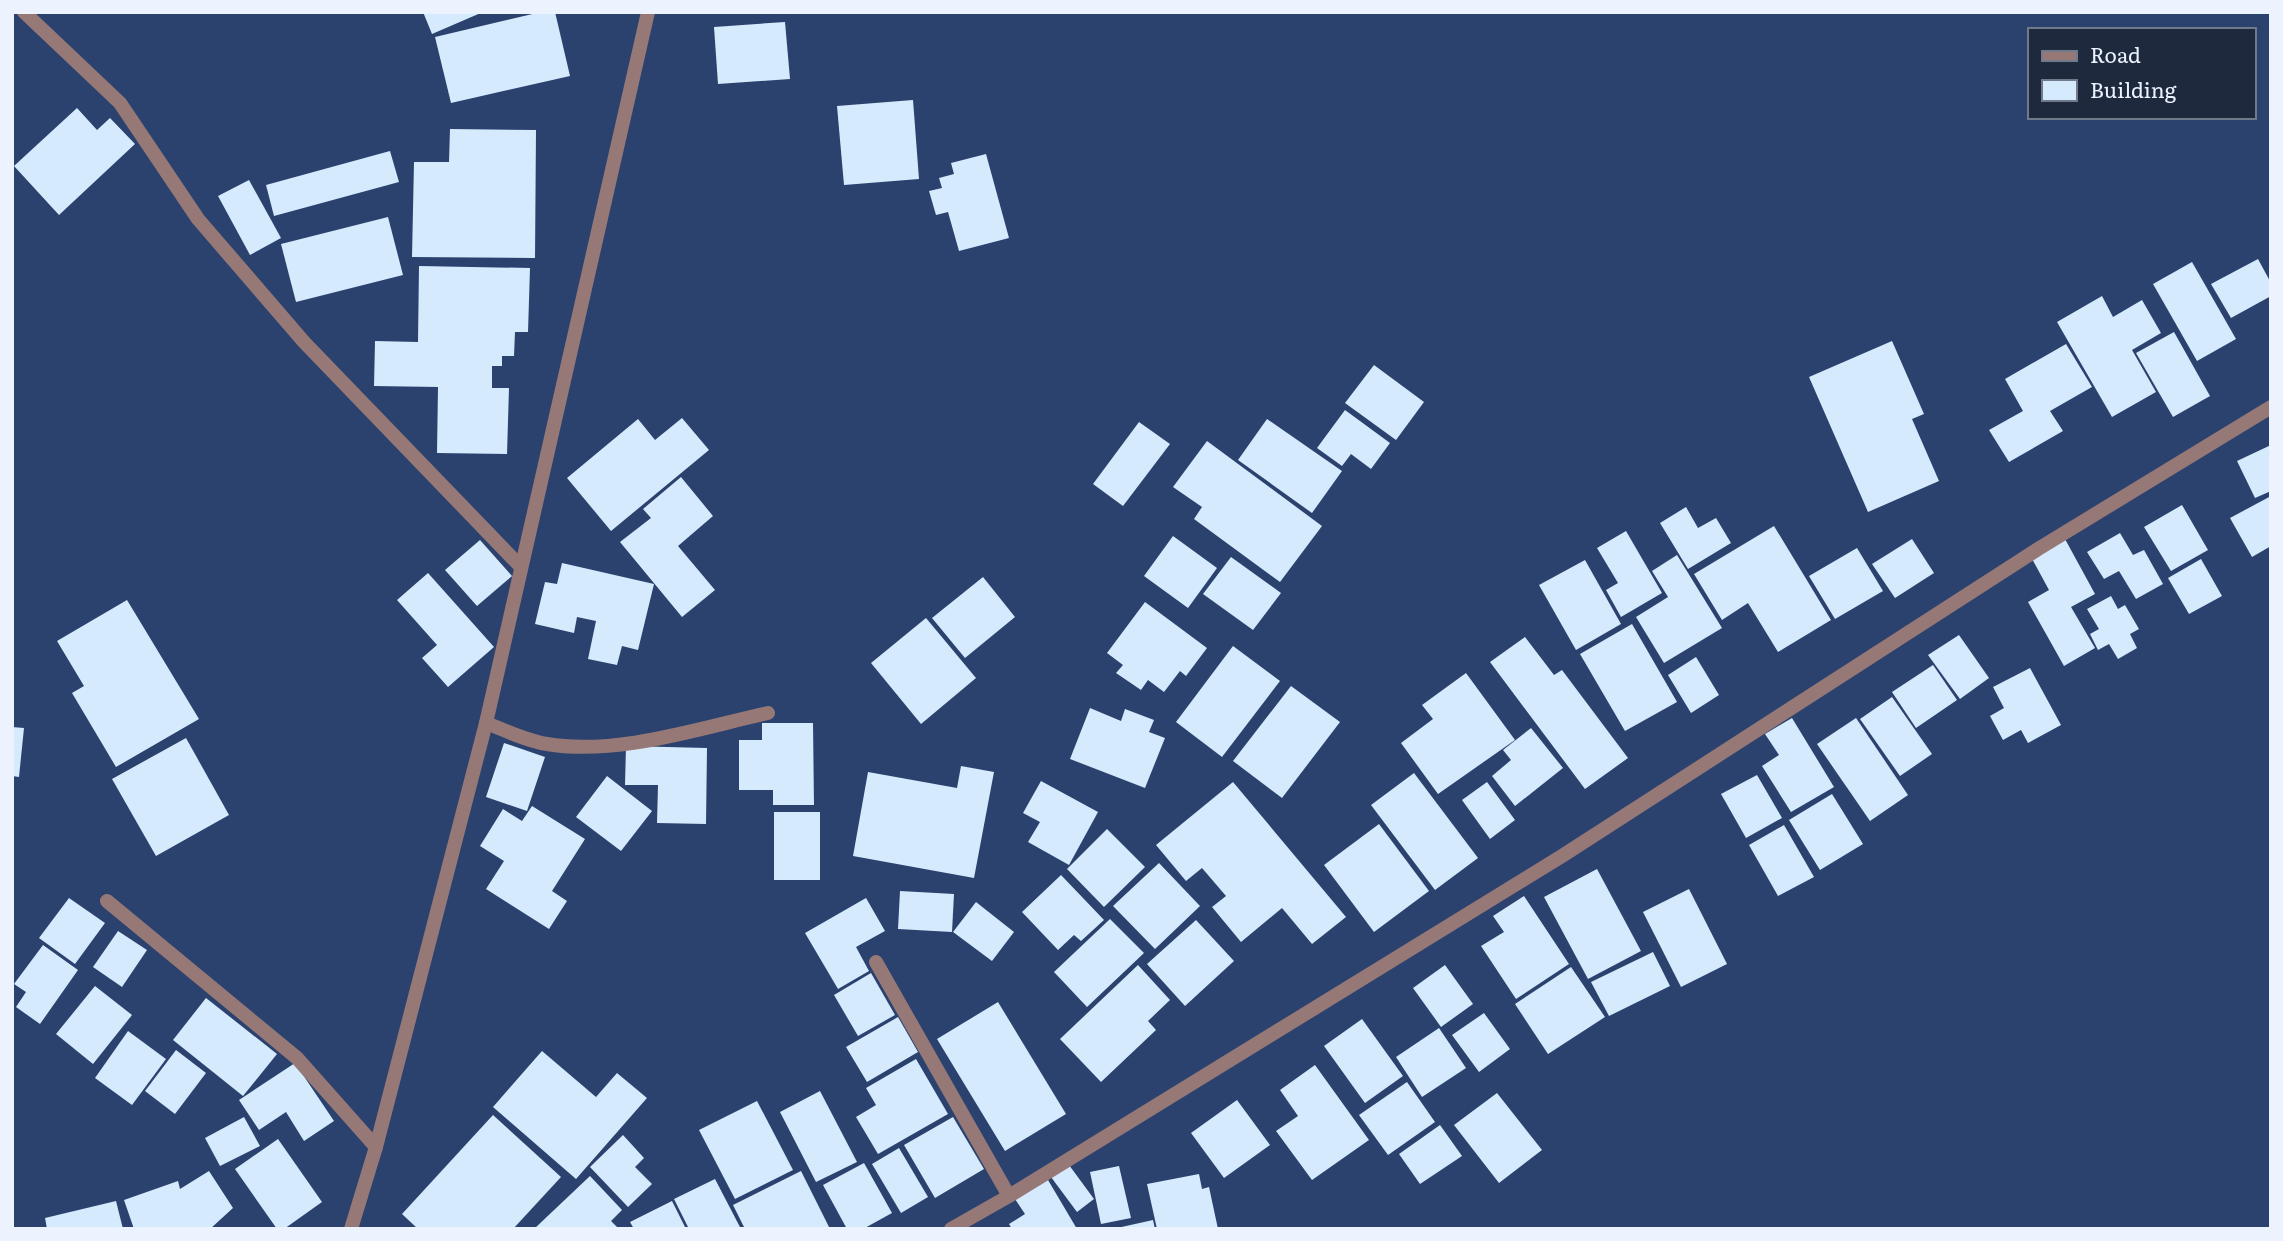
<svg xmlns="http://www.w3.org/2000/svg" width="2283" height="1241" viewBox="0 0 2283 1241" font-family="Literata,serif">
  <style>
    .building { fill: #d5eafc }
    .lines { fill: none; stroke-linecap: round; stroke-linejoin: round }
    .minor { stroke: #967876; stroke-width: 14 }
    .tertiary { stroke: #967876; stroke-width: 14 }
  </style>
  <rect width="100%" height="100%" fill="#2b426f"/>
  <g class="building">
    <polygon points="423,12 483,12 432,34"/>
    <polygon points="541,12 555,12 570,76 451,103 435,37"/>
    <polygon points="785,22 790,79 718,84 714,27"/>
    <polygon points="913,100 919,179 844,185 837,106"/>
    <polygon points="77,108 97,130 110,118 135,144 59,215 14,166"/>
    <polygon points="450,129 536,130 535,258 412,257 414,162 449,162"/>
    <polygon points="390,151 399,182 274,216 266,185"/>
    <polygon points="986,154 1009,238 959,251 948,212 936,215 929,191 942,188 939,178 954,174 951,163"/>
    <polygon points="249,180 281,238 250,255 218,196"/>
    <polygon points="388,217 403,275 296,302 281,244"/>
    <polygon points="2258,259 2271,283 2271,296 2231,318 2211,284"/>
    <polygon points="2192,262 2236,339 2197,361 2153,284"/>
    <polygon points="419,266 530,268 528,332 515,332 514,356 502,356 502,366 492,366 492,388 509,388 507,454 437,453 438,387 374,386 375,341 418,342"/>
    <polygon points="2102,296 2113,317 2142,300 2161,333 2132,350 2156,392 2112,417 2057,322"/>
    <polygon points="2174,332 2210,396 2173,417 2136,353"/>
    <polygon points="1892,341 1924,414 1912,419 1939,481 1868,512 1809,377"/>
    <polygon points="2066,344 2092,387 2050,411 2063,431 2009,462 1989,430 2023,411 2005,379"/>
    <polygon points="1374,365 1424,402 1396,440 1345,403"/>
    <polygon points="1345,410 1390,443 1371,469 1351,454 1342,466 1317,448"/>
    <polygon points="682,418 709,450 611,531 567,478 638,419 655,440"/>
    <polygon points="1267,419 1342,471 1312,513 1238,460"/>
    <polygon points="1139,422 1170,444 1123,506 1093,484"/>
    <polygon points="1207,441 1322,526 1280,582 1194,519 1202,507 1173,487"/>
    <polygon points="2271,445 2271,491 2255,498 2237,461"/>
    <polygon points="681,477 713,516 678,546 715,590 682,617 620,542 651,518 643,509"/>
    <polygon points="2271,496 2271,546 2252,557 2230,518"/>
    <polygon points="2182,505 2208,550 2171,571 2144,527"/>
    <polygon points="1686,507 1698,528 1716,518 1731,543 1688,569 1660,523"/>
    <polygon points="1774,526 1831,620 1778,652 1748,603 1722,620 1694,574"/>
    <polygon points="1626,531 1662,593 1621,617 1606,590 1618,583 1597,548"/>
    <polygon points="2120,533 2133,555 2144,550 2163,584 2136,599 2119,571 2104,579 2087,552"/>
    <polygon points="1173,536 1217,568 1188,608 1144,576"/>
    <polygon points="1912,539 1934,573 1895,598 1872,564"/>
    <polygon points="2065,539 2095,594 2071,607 2095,648 2064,666 2028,602 2049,590 2031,557"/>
    <polygon points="480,540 512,576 477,606 445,570"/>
    <polygon points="1857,548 1883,591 1835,619 1809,576"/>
    <polygon points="1677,555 1722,628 1664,663 1636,617 1668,597 1652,571"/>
    <polygon points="1231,557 1281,593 1253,630 1203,594"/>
    <polygon points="2201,559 2222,596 2189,614 2168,578"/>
    <polygon points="1585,560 1621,624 1576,650 1539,585"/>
    <polygon points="562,563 654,584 638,650 622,646 617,665 588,659 596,621 577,617 574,633 535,624 545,582 557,584"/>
    <polygon points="428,573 494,647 448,687 422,658 437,645 397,600"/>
    <polygon points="983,577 1015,617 965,658 932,618"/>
    <polygon points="2111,596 2118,609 2125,605 2139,629 2130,634 2137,648 2118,659 2109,644 2098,650 2090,634 2099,629 2087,609"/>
    <polygon points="127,600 199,719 116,767 72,693 84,686 57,641"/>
    <polygon points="1145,602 1207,648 1186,676 1180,671 1164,692 1148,680 1141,690 1116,673 1123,665 1107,653"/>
    <polygon points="926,618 976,678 921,724 871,663"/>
    <polygon points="1632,624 1677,702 1625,731 1580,654"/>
    <polygon points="1959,635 1989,678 1960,699 1928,655"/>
    <polygon points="1525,637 1554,675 1562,670 1628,758 1585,789 1490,662"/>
    <polygon points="1233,646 1280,681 1222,757 1176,722"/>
    <polygon points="1696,657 1719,695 1691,713 1668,675"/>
    <polygon points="1933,665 1957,700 1916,728 1892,692"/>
    <polygon points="2030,668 2061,725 2028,743 2021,730 2003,740 1990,716 2004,708 1993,687"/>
    <polygon points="1466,673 1515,740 1438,794 1401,743 1433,719 1422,705"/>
    <polygon points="1291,686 1340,722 1282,798 1233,761"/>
    <polygon points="1892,697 1932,754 1900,776 1860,719"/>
    <polygon points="1090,708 1121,721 1125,709 1154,720 1149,732 1165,738 1145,788 1070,759"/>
    <polygon points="1792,718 1834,787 1791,812 1762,766 1779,755 1765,734"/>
    <polygon points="1856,718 1908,795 1870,821 1817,744"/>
    <polygon points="762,723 813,723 814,805 773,805 773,790 739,790 739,740 762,740"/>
    <polygon points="12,727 24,728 19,777 12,776"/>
    <polygon points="1531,728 1563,768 1515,806 1492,776 1511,760 1503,750"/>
    <polygon points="186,738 229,815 156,856 112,779"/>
    <polygon points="504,743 545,757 527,811 486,797"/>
    <polygon points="626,746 707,748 706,824 657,823 658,785 625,785"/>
    <polygon points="961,766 994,772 974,878 853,856 868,772 957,788"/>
    <polygon points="1414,773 1478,858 1435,890 1371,805"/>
    <polygon points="1757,775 1782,818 1746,838 1721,794"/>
    <polygon points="607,776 652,811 621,851 576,817"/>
    <polygon points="1041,781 1098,812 1069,865 1028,842 1040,822 1023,813"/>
    <polygon points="1233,782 1346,917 1312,944 1282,908 1241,942 1212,907 1226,896 1202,868 1186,881 1156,845"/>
    <polygon points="1487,782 1515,820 1490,839 1462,800"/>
    <polygon points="1832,794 1863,844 1820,870 1789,820"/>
    <polygon points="532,806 585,839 552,891 567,901 549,929 486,889 504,861 480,846 503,809 522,821"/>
    <rect x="774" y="812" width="46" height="68"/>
    <polygon points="1379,824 1429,891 1374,932 1324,865"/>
    <polygon points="1784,825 1814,877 1778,896 1749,845"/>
    <polygon points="1107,829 1145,867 1104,907 1067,869"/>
    <polygon points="1159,863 1200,906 1155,949 1113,906"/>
    <polygon points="1597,869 1641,951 1588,979 1544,897"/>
    <polygon points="1061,875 1104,920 1081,941 1074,935 1058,950 1022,912"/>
    <polygon points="1689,889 1727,964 1681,987 1643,912"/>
    <polygon points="900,891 954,894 952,932 898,929"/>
    <polygon points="1524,896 1569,964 1516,999 1481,946 1504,932 1493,916"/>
    <polygon points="69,898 105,923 75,964 39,938"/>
    <polygon points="866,898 885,931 856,947 869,971 838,989 805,933"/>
    <polygon points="976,902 1014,932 992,961 953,932"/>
    <polygon points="1110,919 1144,953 1087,1007 1054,972"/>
    <polygon points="1196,920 1234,961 1185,1006 1147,964"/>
    <polygon points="118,931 147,950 122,987 93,967"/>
    <polygon points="43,945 78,970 40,1024 16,1007 26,992 14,984"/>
    <polygon points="1653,952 1670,986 1609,1016 1591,982"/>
    <polygon points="1138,965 1170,1000 1148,1021 1156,1030 1101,1082 1060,1039"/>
    <polygon points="1445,965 1473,1004 1441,1027 1413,988"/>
    <polygon points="1571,967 1605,1017 1548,1054 1515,1004"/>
    <polygon points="871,973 895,1015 858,1036 834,995"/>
    <polygon points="95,986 132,1015 93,1064 56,1034"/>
    <polygon points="206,998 277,1054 243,1096 173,1040"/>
    <polygon points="998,1002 1066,1114 1005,1151 937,1039"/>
    <polygon points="1484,1013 1510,1049 1479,1072 1452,1035"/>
    <polygon points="898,1017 918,1052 867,1082 846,1047"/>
    <polygon points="1362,1019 1403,1076 1365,1103 1324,1046"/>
    <polygon points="1439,1028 1466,1068 1422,1097 1396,1057"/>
    <polygon points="128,1031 166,1059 132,1105 95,1078"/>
    <polygon points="176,1050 206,1073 175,1114 145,1091"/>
    <polygon points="542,1051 596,1097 617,1073 647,1098 576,1179 493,1107"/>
    <polygon points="916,1059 948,1114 878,1154 856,1117 876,1105 866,1088"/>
    <polygon points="295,1063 334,1121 304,1141 286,1112 259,1130 239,1100"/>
    <polygon points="1315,1065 1369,1140 1312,1180 1276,1131 1298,1116 1280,1090"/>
    <polygon points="1407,1082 1435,1122 1388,1155 1359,1115"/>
    <polygon points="820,1091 857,1162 816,1182 780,1112"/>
    <polygon points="1497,1093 1542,1150 1499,1183 1454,1125"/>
    <polygon points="1237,1100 1270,1145 1224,1178 1191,1133"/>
    <polygon points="757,1101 793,1170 735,1199 699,1130"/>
    <polygon points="493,1115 561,1177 513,1229 418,1229 402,1214"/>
    <polygon points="244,1117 260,1146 220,1166 205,1138"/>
    <polygon points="953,1117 984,1169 935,1198 904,1145"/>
    <polygon points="1440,1125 1462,1156 1420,1184 1399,1154"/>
    <polygon points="623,1135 644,1158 635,1167 652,1184 628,1207 590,1167"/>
    <polygon points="278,1139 322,1202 284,1229 277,1229 235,1169"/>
    <polygon points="899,1148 928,1197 901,1213 872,1164"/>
    <polygon points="864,1163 892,1213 863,1229 847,1229 823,1185"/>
    <polygon points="1069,1165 1094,1199 1077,1212 1051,1177"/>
    <polygon points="1119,1166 1131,1218 1101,1224 1090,1172"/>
    <polygon points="209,1171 233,1208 210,1229 134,1229 124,1200 178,1181 180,1189"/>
    <polygon points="801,1171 830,1229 745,1229 733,1205"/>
    <polygon points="1199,1174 1202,1189 1209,1187 1218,1229 1157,1229 1147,1184"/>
    <polygon points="590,1176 622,1210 611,1221 619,1229 534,1229"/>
    <polygon points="715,1179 741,1229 689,1229 674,1199"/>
    <polygon points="1048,1180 1077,1229 1012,1229 1009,1224 1025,1214 1015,1199"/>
    <polygon points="116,1201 123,1229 47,1229 45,1218"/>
    <polygon points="672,1201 686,1229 634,1229 630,1222"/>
    <polygon points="1153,1220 1155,1229 1117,1229 1117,1228"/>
  </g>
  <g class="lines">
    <g class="minor">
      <polyline points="24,12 120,103 198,219 304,342 521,567"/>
      <path d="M486,723C505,730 526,741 547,744C616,756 700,728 768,713"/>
      <polyline points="107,901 297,1058 376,1147"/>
      <polyline points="876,962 1009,1196"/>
      <polyline points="351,1229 376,1147 486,723 648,12"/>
    </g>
    <polyline class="tertiary" points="951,1229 1009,1196 1562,856 2038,549 2271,407"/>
  </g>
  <rect width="2283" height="1241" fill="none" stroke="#ecf3fe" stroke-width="28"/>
  <rect x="2028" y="28" width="228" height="91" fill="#1f293e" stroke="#717a8b" stroke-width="2"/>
  <rect x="2042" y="51" width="35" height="10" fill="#967876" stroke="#717a8b" stroke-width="2"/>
  <text x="2090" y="63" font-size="21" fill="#ecf3fe">Road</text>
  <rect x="2042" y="80" width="35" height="21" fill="#d5eafc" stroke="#717a8b" stroke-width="2"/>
  <text x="2090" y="98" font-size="21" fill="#ecf3fe">Building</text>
</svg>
